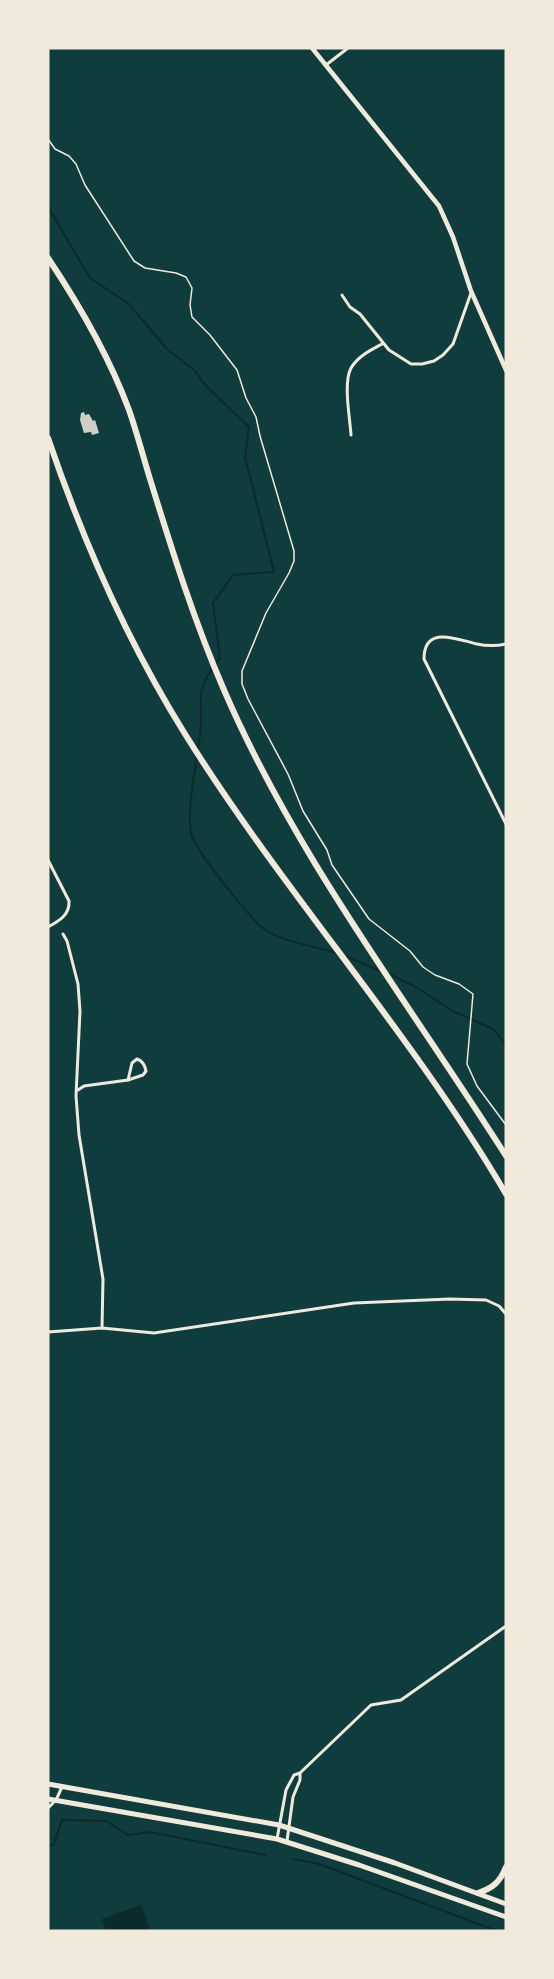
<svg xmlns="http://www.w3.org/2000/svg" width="554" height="1979" viewBox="0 0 554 1979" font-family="'Work Sans',sans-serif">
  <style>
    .water { fill: #0a2a2b }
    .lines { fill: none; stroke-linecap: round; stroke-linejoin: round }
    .stream { stroke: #0a2a2b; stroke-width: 2 }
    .building { fill: #cfcfc3 }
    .path { stroke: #f1e9da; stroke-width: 1.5 }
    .minor { stroke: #f1e9da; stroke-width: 3 }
    .tertiary { stroke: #f1e9da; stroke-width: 4.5 }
    .primary { stroke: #f1e9da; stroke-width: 5 }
    .motorway { stroke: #f1e9da; stroke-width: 6 }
  </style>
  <rect width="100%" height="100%" fill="#0f3d3e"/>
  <polygon class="water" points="141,1905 151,1931 106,1931 102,1919"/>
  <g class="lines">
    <g class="stream">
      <polyline points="48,207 90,278 129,304 167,349 195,371 206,386 249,427 245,457 274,572 233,575 213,603 220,658 215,664"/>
      <path d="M198,750C199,740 201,730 201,720C202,694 197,692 212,669"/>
      <path d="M197,755C194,780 187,809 191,833C194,849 252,922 267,931C288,943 314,946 337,953"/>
      <polyline points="345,956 381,971"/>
      <polyline points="389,974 414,986 453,1011 493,1029 504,1042 506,1051"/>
      <polyline points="48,1846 54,1844 62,1820 106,1821 128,1835 150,1832 265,1855"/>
      <polyline points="293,1859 319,1864 497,1931"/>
    </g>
  </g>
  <polygon class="building" points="84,412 85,415 89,414 93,421 95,420 99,433 92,435 91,432 84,433 80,420 81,413"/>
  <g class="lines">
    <polyline class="path" points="48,139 55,149 69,156 76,164 85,185 134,261 145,268 176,273 186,277 192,288 190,305 192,317 210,335 237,370 246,398 256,417 260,436 294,551 294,561 289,573 266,613 242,671 242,684 248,699 288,774 303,811 327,850 332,865 369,919 410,951 423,967 435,975 459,984 473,994 467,1064 477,1086 506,1125"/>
    <g class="minor">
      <polyline points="326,65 348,48"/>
      <polyline points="342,295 350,307 360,314 389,350 411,364 422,364 434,361 443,355 453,344 471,293"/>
      <path d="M351,435C350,418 343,383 351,368C358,356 371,350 382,344"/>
      <path d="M506,644C497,646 486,646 477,644C456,639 424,625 424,659L506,824"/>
      <path d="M48,860L69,901C70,915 59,921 48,927"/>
      <polyline points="63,934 67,941 78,984 80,1011 76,1096 79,1135 103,1279 102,1328"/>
      <path d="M137,1059C143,1061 145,1065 146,1071L143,1075L128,1080L132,1063Z"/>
      <polyline points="78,1090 84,1086 128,1080"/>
      <polyline points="48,1332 102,1328 154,1333 354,1303 450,1299 486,1300 499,1306 506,1314"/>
      <polyline points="48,1808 56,1800 62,1787"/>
      <polyline points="277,1839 286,1790 294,1775 300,1773 371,1705 401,1700 506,1626"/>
      <polyline points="287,1841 293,1797 300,1780 300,1773"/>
    </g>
    <polyline class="tertiary" points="312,48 439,206 453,237 471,291 506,370"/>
    <g class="primary">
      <polyline points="48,1784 279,1825 395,1863 506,1904"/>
      <polyline points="48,1799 277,1839 359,1865 506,1917"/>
    </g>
    <g class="motorway">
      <path d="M48,258C80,306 109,356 129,410C137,433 143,456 150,479C172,550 194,621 224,690C296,857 409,1003 506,1156"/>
      <path d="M48,438C83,541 127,641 185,734C284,893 411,1032 506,1194"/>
      <path d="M478,1893C493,1888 500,1882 506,1867"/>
    </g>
  </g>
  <rect width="554" height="1979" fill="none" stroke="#f1e9da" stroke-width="99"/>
</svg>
